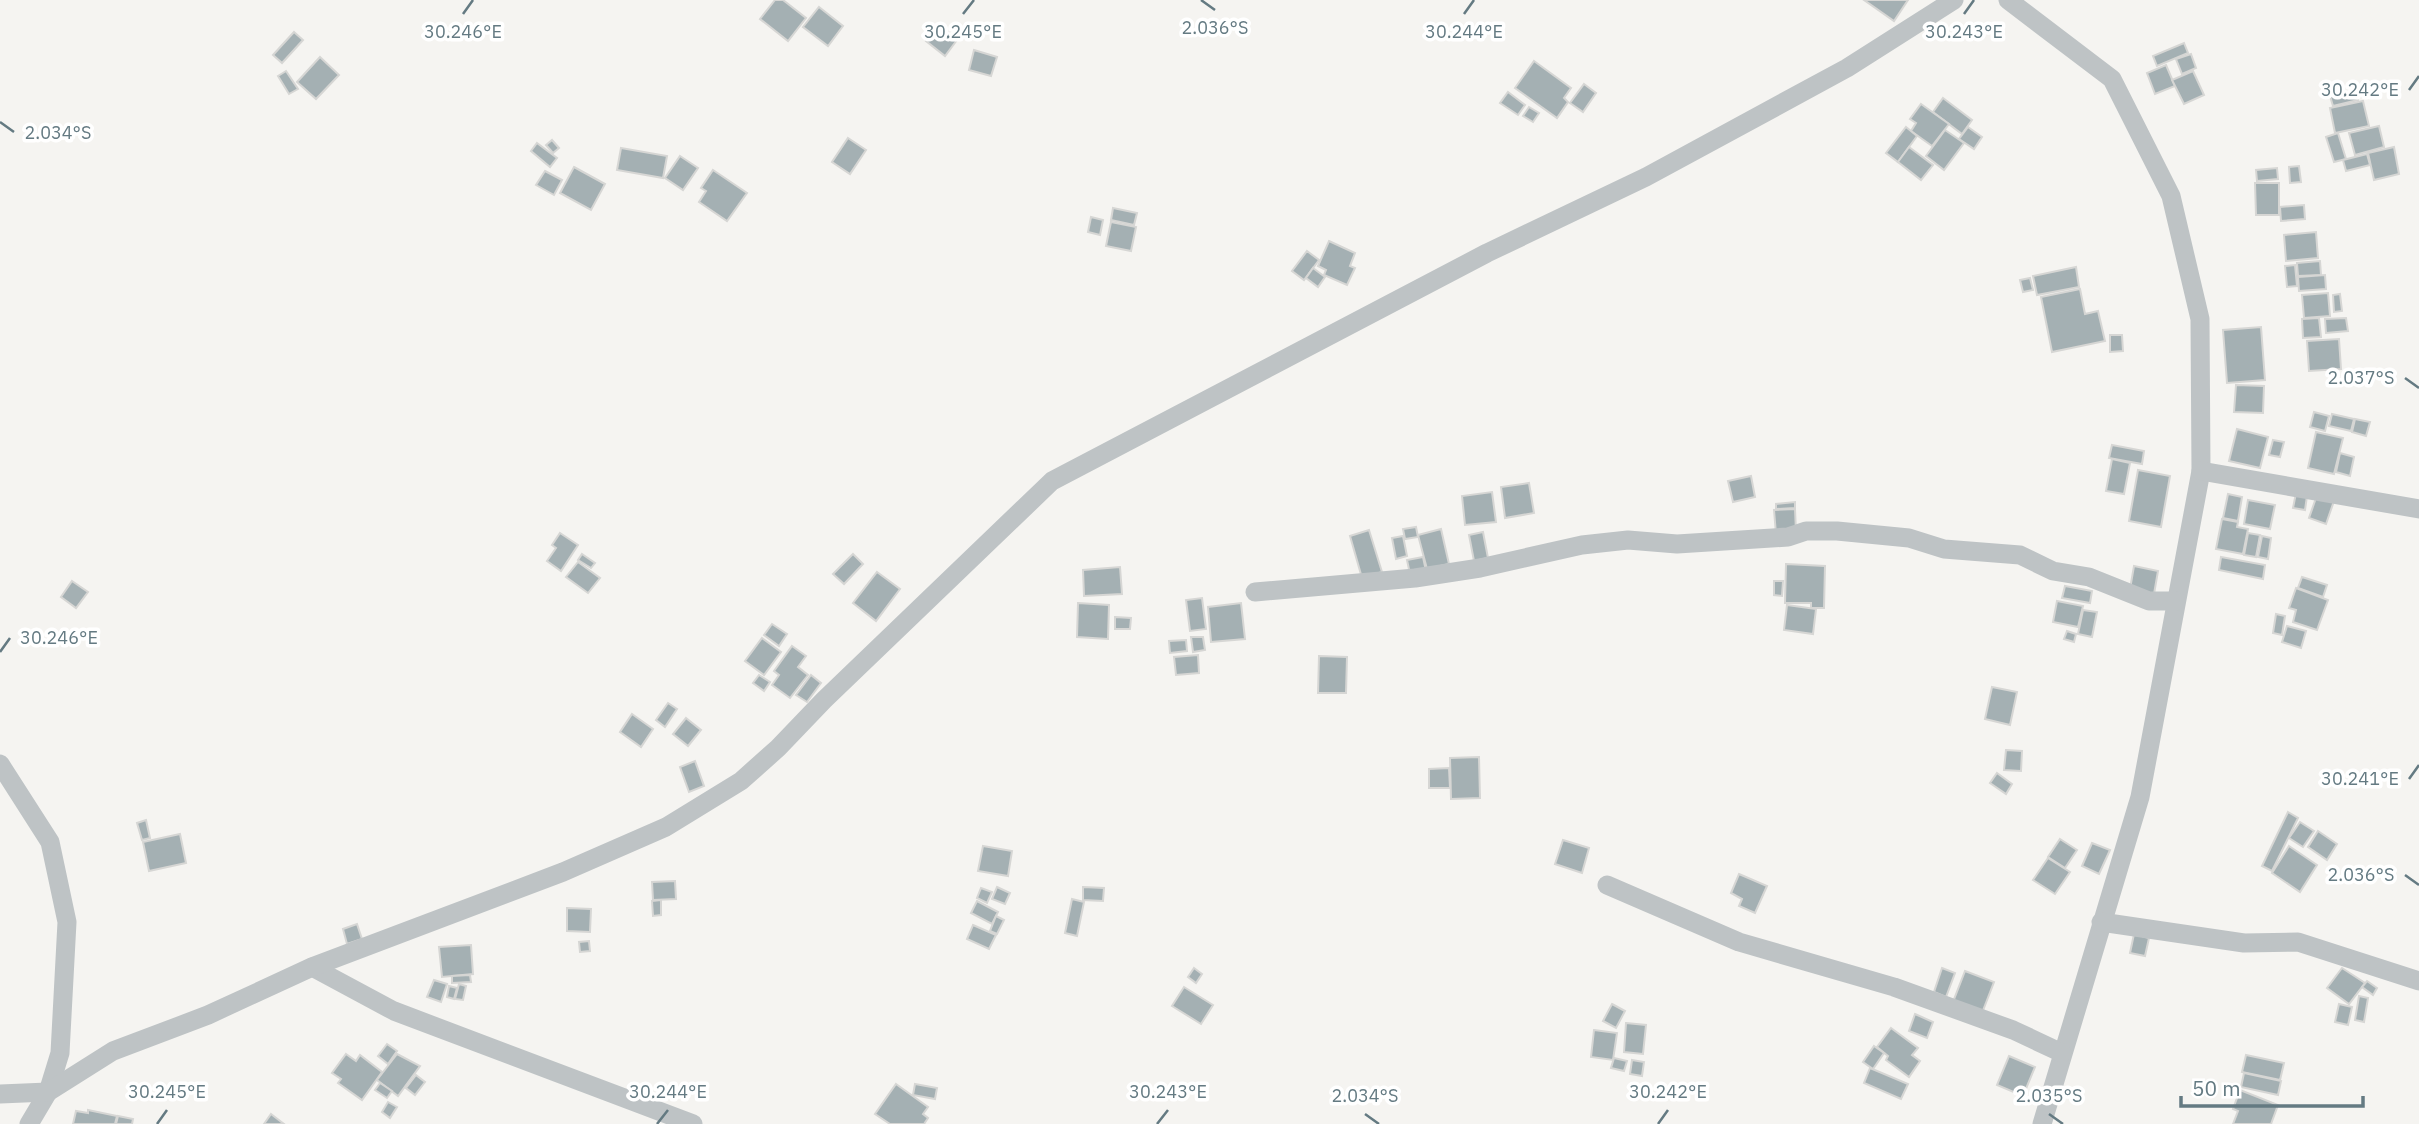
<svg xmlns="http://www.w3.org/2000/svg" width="2419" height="1124" viewBox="0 0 2419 1124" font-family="'IBM Plex Sans',sans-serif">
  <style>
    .building { fill: #a4b0b3; stroke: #d6d6d4; stroke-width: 2 }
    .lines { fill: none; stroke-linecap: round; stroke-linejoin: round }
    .street { stroke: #bec3c5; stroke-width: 19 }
    .ticks { fill: none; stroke: #647a82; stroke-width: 2.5 }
    .ticks-label { font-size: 18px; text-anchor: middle; fill: #647a82; stroke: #fff; stroke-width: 7; stroke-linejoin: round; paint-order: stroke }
  </style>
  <rect width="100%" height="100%" fill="#f5f4f1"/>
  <g class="building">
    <polygon points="775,0 783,0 806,18 788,41 760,19"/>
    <polygon points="1864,0 1908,0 1894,21"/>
    <polygon points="819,7 843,26 828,46 803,27"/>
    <polygon points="938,25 957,40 945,56 926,41"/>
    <polygon points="294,32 303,40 282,63 273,55"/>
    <polygon points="2184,43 2188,53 2157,66 2153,56"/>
    <polygon points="974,50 997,57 991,76 969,70"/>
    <polygon points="2191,54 2196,68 2182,74 2176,59"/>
    <polygon points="320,57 339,75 316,99 297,82"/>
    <polygon points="1534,61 1571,88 1564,98 1568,102 1557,118 1515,88"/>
    <polygon points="2166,65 2175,86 2155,94 2147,73"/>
    <polygon points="286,71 298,89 289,94 278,76"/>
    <polygon points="2193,71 2204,95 2184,104 2172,80"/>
    <polygon points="1584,84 1596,93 1583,112 1570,103"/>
    <polygon points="2356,90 2358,100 2333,106 2330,96"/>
    <polygon points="1508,92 1525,105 1518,115 1500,103"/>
    <polygon points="1943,98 1972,120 1962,134 1933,112"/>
    <polygon points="2363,101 2369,126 2335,133 2330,108"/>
    <polygon points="1921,104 1949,124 1932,146 1911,131 1916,123 1910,119"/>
    <polygon points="1529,107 1539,113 1533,122 1523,116"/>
    <polygon points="2379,126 2384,147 2355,155 2349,133"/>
    <polygon points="1906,127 1917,136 1898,162 1886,153"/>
    <polygon points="1968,127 1982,137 1974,149 1959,139"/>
    <polygon points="1945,130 1964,143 1944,170 1926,156"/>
    <polygon points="2338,133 2346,159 2334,162 2326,137"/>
    <polygon points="848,138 866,150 850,174 832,162"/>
    <polygon points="552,140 559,148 553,153 546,145"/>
    <polygon points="537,143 557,158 550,167 531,151"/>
    <polygon points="1909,147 1933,165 1921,180 1898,162"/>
    <polygon points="2394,147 2399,174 2374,180 2368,153"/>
    <polygon points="621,148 667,156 663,178 617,170"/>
    <polygon points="2367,154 2370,165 2346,171 2343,160"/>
    <polygon points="680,156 698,168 683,190 665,178"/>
    <polygon points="2299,166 2301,182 2290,183 2289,167"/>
    <polygon points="574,167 605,184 591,210 560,193"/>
    <polygon points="2277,168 2278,179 2257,181 2256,170"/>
    <polygon points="713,170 747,193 727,221 699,202 706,191 701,188"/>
    <polygon points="545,171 562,180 554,195 536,185"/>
    <polygon points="2255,183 2279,183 2279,215 2256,215"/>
    <polygon points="2304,205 2305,219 2281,221 2280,207"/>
    <polygon points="1113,208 1137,213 1134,225 1111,220"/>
    <polygon points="1091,217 1103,220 1100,235 1088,232"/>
    <polygon points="1111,222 1136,227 1131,251 1106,246"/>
    <polygon points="2316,232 2318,258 2286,261 2284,235"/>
    <polygon points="1329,241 1355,253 1350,266 1355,268 1347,285 1324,275 1326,270 1318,266"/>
    <polygon points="1307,251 1319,260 1304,280 1292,271"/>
    <polygon points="2320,261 2321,275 2298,276 2297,263"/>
    <polygon points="2295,265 2297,286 2287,287 2285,266"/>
    <polygon points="2076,267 2079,287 2037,295 2033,276"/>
    <polygon points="1313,268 1325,277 1318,287 1306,278"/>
    <polygon points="2325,275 2326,289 2299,291 2298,277"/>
    <polygon points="2030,278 2033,290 2023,292 2020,280"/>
    <polygon points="2080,289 2085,314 2098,311 2105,341 2052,352 2041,297"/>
    <polygon points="2328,293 2330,316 2304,318 2302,295"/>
    <polygon points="2340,294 2342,311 2334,312 2333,295"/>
    <polygon points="2319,318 2321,337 2303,338 2302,319"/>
    <polygon points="2346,318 2348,331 2326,333 2325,319"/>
    <polygon points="2261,327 2265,380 2227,383 2223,330"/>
    <polygon points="2110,335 2122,335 2123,351 2110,352"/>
    <polygon points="2339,339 2341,369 2309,371 2307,341"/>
    <polygon points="2236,385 2264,386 2263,413 2234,412"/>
    <polygon points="2314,412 2329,416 2325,431 2310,427"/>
    <polygon points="2332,414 2354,419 2351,431 2329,426"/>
    <polygon points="2355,419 2370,422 2366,436 2352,432"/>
    <polygon points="2237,429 2268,437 2260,468 2229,461"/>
    <polygon points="2316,432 2343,438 2334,474 2308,468"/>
    <polygon points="2273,440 2284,442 2280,457 2269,455"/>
    <polygon points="2112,445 2144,451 2142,464 2109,458"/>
    <polygon points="2340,453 2354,457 2350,476 2336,472"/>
    <polygon points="2112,459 2130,463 2124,494 2106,491"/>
    <polygon points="2138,470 2170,476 2161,527 2129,521"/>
    <polygon points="1751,476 1755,497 1733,502 1728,481"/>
    <polygon points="1529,483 1534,513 1505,518 1501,487"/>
    <polygon points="1492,492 1496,522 1465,525 1462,496"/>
    <polygon points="2296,493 2307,496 2305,510 2293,508"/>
    <polygon points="2228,494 2242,497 2238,521 2223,518"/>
    <polygon points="2317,495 2334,501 2326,524 2309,518"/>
    <polygon points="2248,500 2275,505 2270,529 2244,524"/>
    <polygon points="1795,502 1795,508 1776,509 1776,504"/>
    <polygon points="1795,509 1796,532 1776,534 1774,510"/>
    <polygon points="2222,519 2238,522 2237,527 2248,529 2243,554 2216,549"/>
    <polygon points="1416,527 1418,537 1405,539 1403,529"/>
    <polygon points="1441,529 1449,564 1427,569 1418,535"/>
    <polygon points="1369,530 1382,572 1362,578 1350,536"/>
    <polygon points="1483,532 1488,558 1474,561 1469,535"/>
    <polygon points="560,533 578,545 561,571 547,561 556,548 552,545"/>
    <polygon points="2248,533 2260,535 2256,557 2244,555"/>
    <polygon points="1403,536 1407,556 1396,559 1392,538"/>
    <polygon points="2262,536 2271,538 2268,559 2258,557"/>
    <polygon points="582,554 595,563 591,568 578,560"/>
    <polygon points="853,554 863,564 844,584 833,574"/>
    <polygon points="1423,557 1426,571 1410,574 1407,560"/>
    <polygon points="2221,557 2265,565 2263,579 2219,570"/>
    <polygon points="578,562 600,578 588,593 566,577"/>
    <polygon points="1786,564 1825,566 1824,608 1811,608 1811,603 1785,603"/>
    <polygon points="2134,566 2158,571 2154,594 2130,589"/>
    <polygon points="1120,567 1122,594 1084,596 1083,570"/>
    <polygon points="877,572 900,589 876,621 853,603"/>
    <polygon points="2302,577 2327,585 2323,597 2298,588"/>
    <polygon points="72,581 88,592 76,608 61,597"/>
    <polygon points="1774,581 1783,581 1782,596 1774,595"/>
    <polygon points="2065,586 2092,591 2090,603 2062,598"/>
    <polygon points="2296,588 2328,600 2317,630 2293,622 2296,610 2289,608"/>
    <polygon points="1202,598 1206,629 1190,631 1186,600"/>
    <polygon points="2057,601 2083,606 2078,627 2053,622"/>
    <polygon points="1078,603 1109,605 1108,639 1077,637"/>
    <polygon points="1241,603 1245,639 1211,642 1208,607"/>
    <polygon points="1787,605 1816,609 1813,634 1784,630"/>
    <polygon points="2083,610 2097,612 2092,637 2078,634"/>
    <polygon points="2276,614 2285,616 2282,635 2273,633"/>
    <polygon points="1115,617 1131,618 1130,629 1115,629"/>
    <polygon points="772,624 787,634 779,646 764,635"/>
    <polygon points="2287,626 2306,631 2301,648 2282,642"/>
    <polygon points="2067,631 2076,634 2074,642 2064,639"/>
    <polygon points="1191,637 1203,637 1205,650 1193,652"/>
    <polygon points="762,638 781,652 764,675 745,661"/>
    <polygon points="1186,640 1187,651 1170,653 1169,641"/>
    <polygon points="792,646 806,656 798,667 808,675 790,698 772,685 779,675 774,671"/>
    <polygon points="1198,655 1199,673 1176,675 1174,657"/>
    <polygon points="1319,656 1347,657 1346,693 1318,693"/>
    <polygon points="759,675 770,682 764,691 753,683"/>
    <polygon points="811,675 821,683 807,702 796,695"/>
    <polygon points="1992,687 2017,692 2010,725 1985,719"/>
    <polygon points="668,703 677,709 665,727 656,720"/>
    <polygon points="632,714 653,729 641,747 620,732"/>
    <polygon points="686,718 701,730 688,746 673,734"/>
    <polygon points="2006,750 2022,751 2021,771 2004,770"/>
    <polygon points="1479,757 1480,798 1451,799 1450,758"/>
    <polygon points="695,761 704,786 689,792 680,767"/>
    <polygon points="1449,768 1450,788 1429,788 1429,769"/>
    <polygon points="1997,773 2012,784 2006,794 1990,783"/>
    <polygon points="2288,812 2298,818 2272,871 2262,866"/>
    <polygon points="146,820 150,838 142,840 137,823"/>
    <polygon points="2300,822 2314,831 2303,847 2289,838"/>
    <polygon points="2318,831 2337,844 2327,860 2308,847"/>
    <polygon points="180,834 186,863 149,871 143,842"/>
    <polygon points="2060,839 2077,850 2065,868 2048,857"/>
    <polygon points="1563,840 1589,848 1582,873 1555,864"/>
    <polygon points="2092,843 2110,850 2099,874 2082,866"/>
    <polygon points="983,846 1012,851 1008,876 978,871"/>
    <polygon points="2289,846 2317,865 2300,892 2272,873"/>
    <polygon points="2048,858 2070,872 2055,894 2033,880"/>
    <polygon points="1739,874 1767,886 1755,913 1739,906 1742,899 1731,893"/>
    <polygon points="675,881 676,899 653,900 652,882"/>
    <polygon points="997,887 1010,893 1005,904 992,899"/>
    <polygon points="1083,887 1104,888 1103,901 1083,900"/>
    <polygon points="981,888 992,892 987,903 977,898"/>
    <polygon points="1072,899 1084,902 1077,936 1065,933"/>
    <polygon points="661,900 661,915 653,916 652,901"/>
    <polygon points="977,901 998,912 992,924 971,913"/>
    <polygon points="567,908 591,909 590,932 567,931"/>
    <polygon points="996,916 1004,920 997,934 990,931"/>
    <polygon points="357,924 362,939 347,944 343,929"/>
    <polygon points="973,925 996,935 989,949 967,939"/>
    <polygon points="2134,934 2149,938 2145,956 2130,953"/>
    <polygon points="589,941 590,951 580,952 579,942"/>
    <polygon points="471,945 473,974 442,977 439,947"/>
    <polygon points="1194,968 1202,974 1196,983 1188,977"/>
    <polygon points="1942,968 1955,973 1946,997 1934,992"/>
    <polygon points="2342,968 2365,983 2349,1004 2327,988"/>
    <polygon points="1965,971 1994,982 1982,1013 1953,1002"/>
    <polygon points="470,975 471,982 452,983 452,976"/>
    <polygon points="434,980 447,984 441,1002 427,997"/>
    <polygon points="2367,981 2377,988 2373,995 2362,987"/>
    <polygon points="459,984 466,986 463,1000 455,999"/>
    <polygon points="449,986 457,988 454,999 447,997"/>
    <polygon points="1184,987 1213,1005 1201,1024 1172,1006"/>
    <polygon points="2359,996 2368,998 2364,1022 2355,1020"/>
    <polygon points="1612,1004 1625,1011 1616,1028 1603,1021"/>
    <polygon points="2339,1004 2352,1007 2348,1025 2335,1022"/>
    <polygon points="1915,1014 1933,1022 1927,1038 1909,1031"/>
    <polygon points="1626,1023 1646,1025 1643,1054 1624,1052"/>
    <polygon points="1891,1028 1918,1048 1912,1055 1920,1061 1909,1077 1886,1060 1888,1056 1877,1047"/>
    <polygon points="1594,1030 1617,1033 1613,1060 1591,1057"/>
    <polygon points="387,1044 397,1051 388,1064 378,1056"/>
    <polygon points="1874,1046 1884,1053 1873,1069 1863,1062"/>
    <polygon points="346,1054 356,1061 360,1055 382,1072 362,1100 338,1083 341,1079 332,1073"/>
    <polygon points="397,1054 420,1066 398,1096 377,1080"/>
    <polygon points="2246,1055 2284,1063 2280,1080 2242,1072"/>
    <polygon points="2009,1056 2035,1067 2023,1096 1997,1085"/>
    <polygon points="1614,1058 1627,1061 1624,1071 1611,1068"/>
    <polygon points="1632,1060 1644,1062 1642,1076 1630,1074"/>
    <polygon points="1870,1068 1908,1084 1901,1099 1864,1083"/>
    <polygon points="2244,1073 2281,1081 2278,1095 2241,1087"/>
    <polygon points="416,1075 425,1082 415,1095 406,1088"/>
    <polygon points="380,1083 392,1091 387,1098 375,1090"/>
    <polygon points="896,1084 928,1107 923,1114 928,1118 924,1124 890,1124 875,1114"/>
    <polygon points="915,1084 937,1088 935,1099 913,1095"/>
    <polygon points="2240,1090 2278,1105 2271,1124 2233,1124 2238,1111 2233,1109"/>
    <polygon points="388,1102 397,1107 390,1118 382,1112"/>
    <polygon points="88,1110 117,1116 115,1124 73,1124 76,1111 88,1113"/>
    <polygon points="271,1114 284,1124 264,1124"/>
    <polygon points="118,1116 133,1119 132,1124 116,1124"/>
  </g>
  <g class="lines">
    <g class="street">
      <polyline points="2008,0 2112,79 2171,196 2200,319 2201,471 2140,797 2042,1124"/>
      <polyline points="2201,471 2419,509"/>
      <polyline points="1255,592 1415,578 1480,568 1582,545 1628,540 1677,544 1788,537 1806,531 1837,531 1909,538 1944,549 2020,555 2053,571 2089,577 2149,601 2176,601"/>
      <polyline points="0,764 50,842 67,922 60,1053 48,1092 29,1124"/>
      <polyline points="1607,885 1739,942 1894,987 2013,1030 2062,1053"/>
      <polyline points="2101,922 2244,943 2298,942 2419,981"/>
      <polyline points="312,967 394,1011 693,1124"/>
      <polyline points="0,1094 48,1092 113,1051 208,1015 312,967 563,872 666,827 741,781 778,748 824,700 1052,481 1487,253 1646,177 1847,68 1954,0"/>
    </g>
  </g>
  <path class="ticks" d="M1201,0L1215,10M463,14L473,0M963,14L974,0M1464,14L1474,0M1964,14L1974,0M2409,90L2419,76M0,122L14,132M2405,378L2419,388M0,652L10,638M2409,779L2419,765M2405,875L2419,885M1365,1114L1379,1124M2049,1114L2063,1124M157,1124L167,1110M657,1124L668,1110M1157,1124L1168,1110M1658,1124L1668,1110"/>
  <g class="ticks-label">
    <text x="1215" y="34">2.036°S</text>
    <text x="1964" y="38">30.243°E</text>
    <text x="463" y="38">30.246°E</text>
    <text x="963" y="38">30.245°E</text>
    <text x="1464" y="38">30.244°E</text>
    <text x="2360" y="96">30.242°E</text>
    <text x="58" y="139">2.034°S</text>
    <text x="2361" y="384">2.037°S</text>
    <text x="59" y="644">30.246°E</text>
    <text x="2360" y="785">30.241°E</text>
    <text x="2361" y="881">2.036°S</text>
    <text x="167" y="1098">30.245°E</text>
    <text x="668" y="1098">30.244°E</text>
    <text x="1168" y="1098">30.243°E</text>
    <text x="1668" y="1098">30.242°E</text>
    <text x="1365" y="1102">2.034°S</text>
    <text x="2049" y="1102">2.035°S</text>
  </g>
  <path d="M2181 1096v10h182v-10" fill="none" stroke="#647a82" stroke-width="3.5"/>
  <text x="2192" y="1096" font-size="21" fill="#647a82" stroke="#ffffff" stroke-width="5" paint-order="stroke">50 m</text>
</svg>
